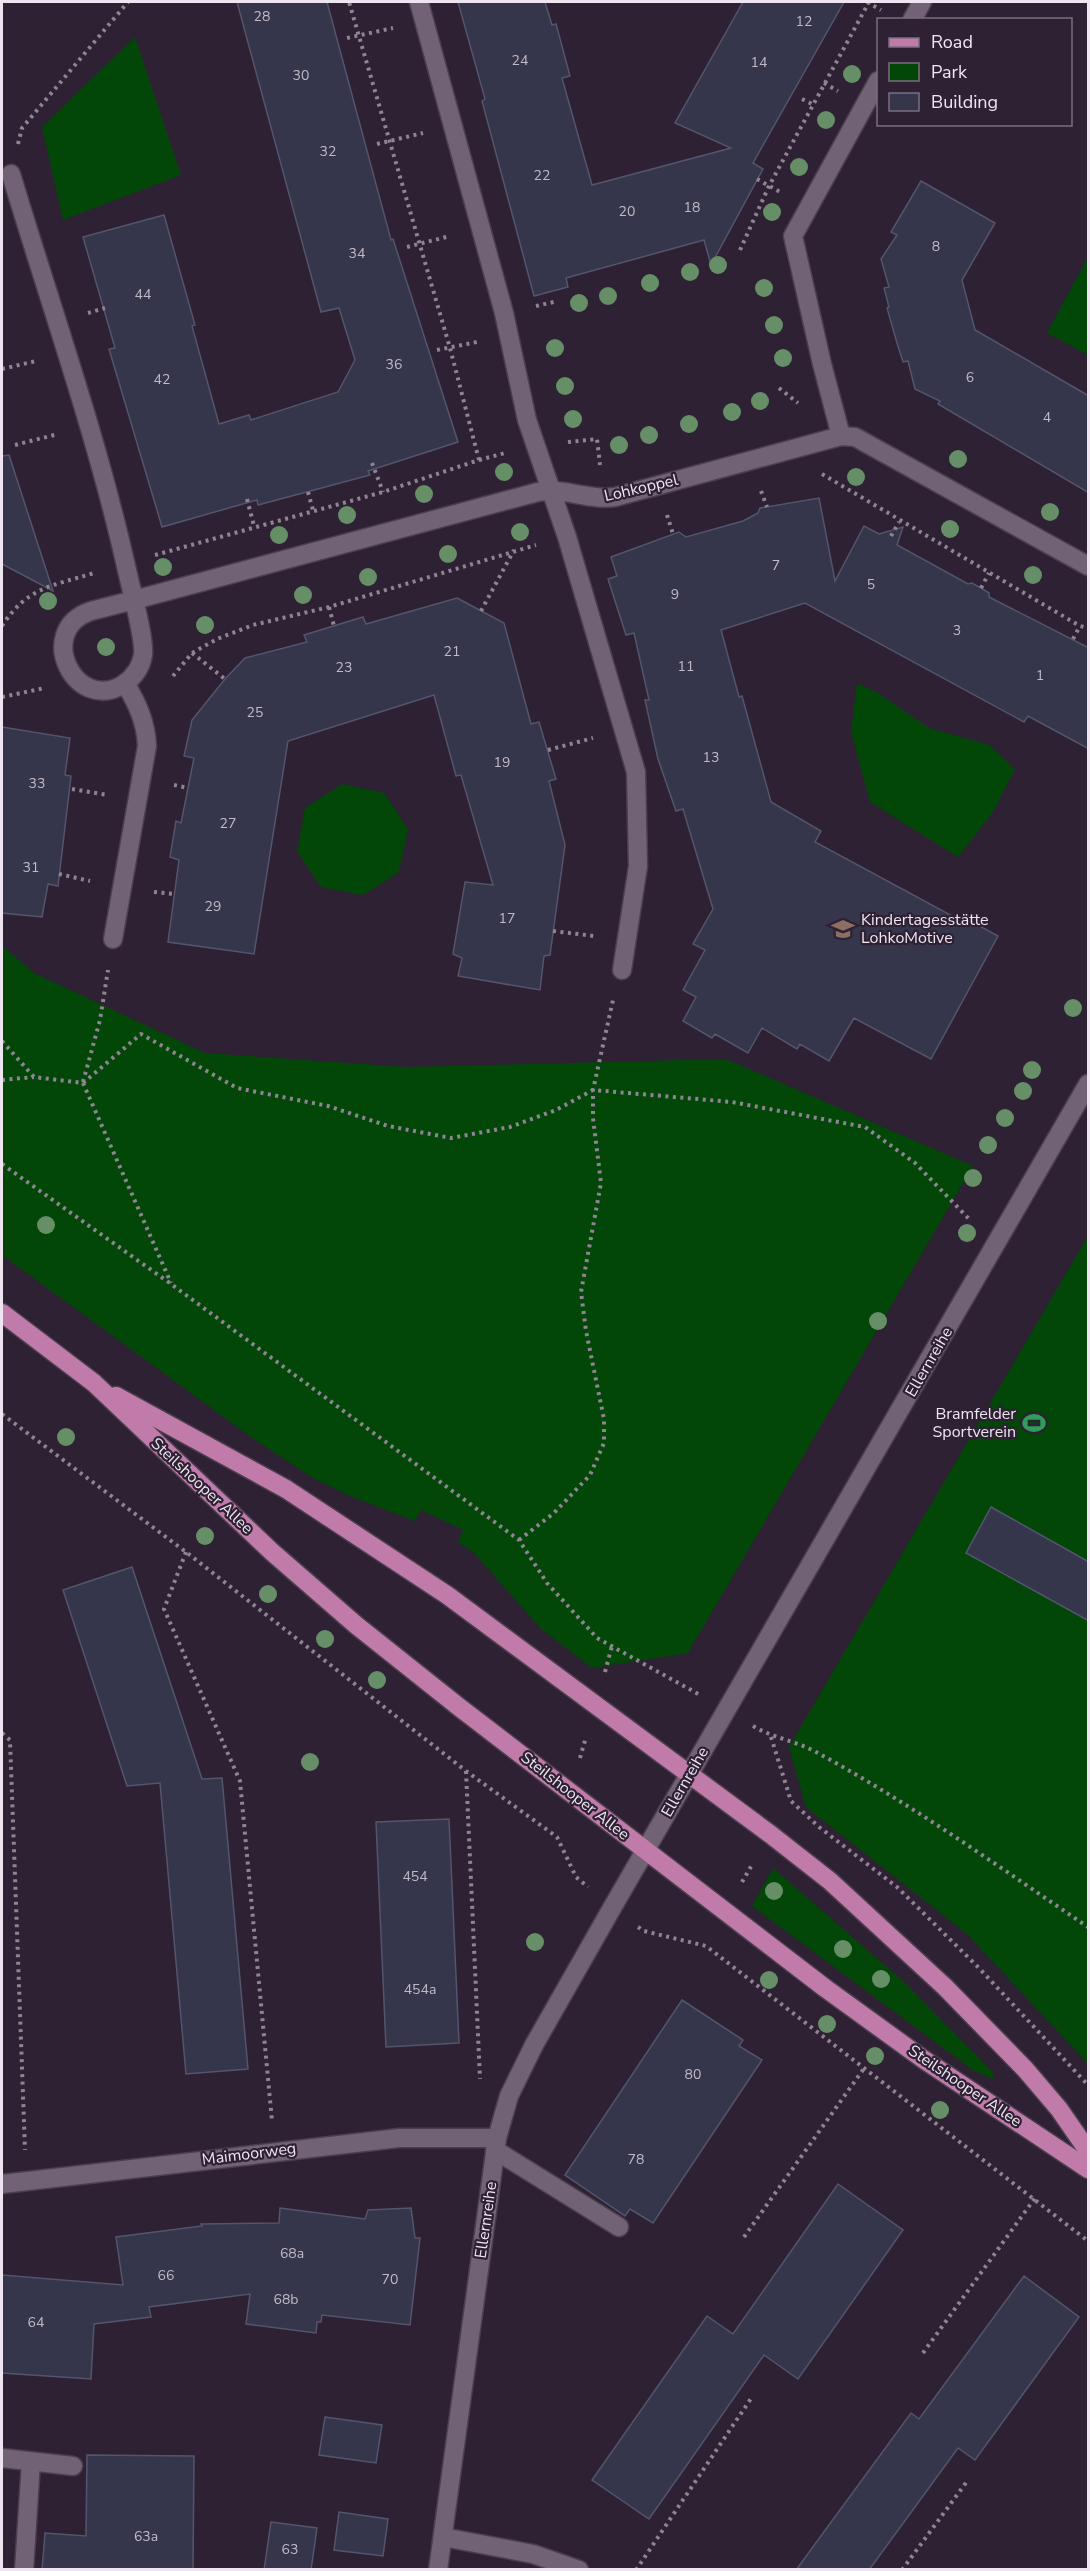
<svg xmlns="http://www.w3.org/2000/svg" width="1090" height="2571" viewBox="0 0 1090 2571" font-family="'Nunito Sans',sans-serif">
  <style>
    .green { fill: #024608 }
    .building { fill: #35364b; stroke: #54556c; stroke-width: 1.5 }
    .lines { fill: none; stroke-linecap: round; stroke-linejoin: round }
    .minor-casing { stroke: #4a3f4e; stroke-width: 21 }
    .major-casing { stroke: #4a3f4e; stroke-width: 21 }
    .path { stroke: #8f8493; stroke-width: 4; stroke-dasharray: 3 4.5; stroke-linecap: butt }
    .minor { stroke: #716276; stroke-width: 18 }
    .major { stroke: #c07baa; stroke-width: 18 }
    .tree { fill: #668e67 }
    .labels { text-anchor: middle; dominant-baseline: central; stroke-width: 4.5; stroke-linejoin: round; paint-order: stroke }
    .number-label { font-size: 14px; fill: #c0b9c8 }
    .street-label { font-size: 16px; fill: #eee5f1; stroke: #2e2133 }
    .poi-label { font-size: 16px; fill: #eee5f1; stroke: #2e2133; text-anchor: start }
  </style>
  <rect width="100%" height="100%" fill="#2e2133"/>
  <g class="green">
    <polygon points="135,37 181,175 63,220 42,127"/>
    <polygon points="1088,257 1088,355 1047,333"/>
    <polygon points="857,683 876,692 929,728 989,745 1015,769 993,812 958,857 870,802 851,732"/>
    <polygon points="342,784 384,793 408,829 399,872 363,895 321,887 297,851 305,808"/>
    <polygon points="2,946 34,973 205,1053 407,1067 726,1059 973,1166 688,1653 592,1668 541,1629 474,1553 458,1542 463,1530 421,1510 415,1521 352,1497 313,1478 255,1440 2,1255"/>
    <polygon points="1088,1236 1088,2064 967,1934 806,1807 789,1747"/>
    <polygon points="773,1868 903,1981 993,2072 993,2079 974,2071 752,1906"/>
  </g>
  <g class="building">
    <polygon points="237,2 327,2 391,240 393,239 458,442 368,471 370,475 258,505 257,500 162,527 109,349 115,348 83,237 164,215 195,325 192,326 219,424 249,415 251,420 338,392 355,360 339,308 321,312"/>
    <polygon points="458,2 545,2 552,25 556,24 570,76 562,78 592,185 731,148 675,123 743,2 844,2 753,163 763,169 711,265 704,240 566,278 568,287 534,296 482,101 485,99"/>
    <polygon points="921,181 995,223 962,280 975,330 1089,396 1089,493 938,404 940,401 915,389 908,361 903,362 897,343 887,308 889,307 884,288 889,287 881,259 897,235 891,232"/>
    <polygon points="9,455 53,591 2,564 2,456"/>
    <polygon points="819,498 835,581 864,526 879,534 903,527 897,545 968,584 972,583 981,588 989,593 989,597 1089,648 1089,749 1028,716 1024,722 805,603 721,630 739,697 742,696 771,802 821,831 815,842 965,923 967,919 998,936 931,1059 854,1018 829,1061 800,1044 797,1049 762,1028 748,1053 715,1034 712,1038 683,1021 696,997 683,990 705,950 693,944 713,909 683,809 676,811 658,759 645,700 649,700 634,633 626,635 608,579 617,576 611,557 679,532 686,537 743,521 758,513 760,508"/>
    <polygon points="457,598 504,623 531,724 539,722 556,779 549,781 565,845 550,955 544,956 540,990 458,976 462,958 453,954 465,882 493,885 461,775 456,776 434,695 288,741 254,954 168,942 179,860 170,857 176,821 181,823 194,758 184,756 192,720 225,679 245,658 307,642 304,635 363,617 366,624"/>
    <polygon points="2,727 70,738 65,775 71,776 58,886 48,884 42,917 2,913"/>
    <polygon points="991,1507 1089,1562 1089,1621 966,1553"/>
    <polygon points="132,1567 202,1779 222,1778 248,2069 186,2074 160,1783 127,1786 63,1590"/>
    <polygon points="449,1819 459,2043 386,2047 376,1822"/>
    <polygon points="682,2000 743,2040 739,2046 762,2060 653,2223 630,2209 625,2216 565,2175"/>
    <polygon points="838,2184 903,2230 798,2379 764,2355 649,2519 592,2480 707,2316 733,2334"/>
    <polygon points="280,2208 365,2219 368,2210 411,2208 415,2238 420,2238 410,2325 322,2315 321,2322 317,2322 316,2333 246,2324 250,2294 149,2307 151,2317 94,2324 91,2379 2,2373 2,2275 123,2285 116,2237 202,2226 201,2224 279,2223"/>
    <polygon points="1024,2276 1079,2317 975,2460 958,2448 869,2570 796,2570 911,2413 919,2419"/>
    <polygon points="325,2417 382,2425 376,2463 319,2455"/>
    <polygon points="87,2455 194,2456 193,2570 42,2570 45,2533 86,2536"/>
    <polygon points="339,2512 388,2519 383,2556 334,2550"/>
    <polygon points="271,2522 317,2528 311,2570 264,2570"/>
  </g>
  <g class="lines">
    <g class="minor-casing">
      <g id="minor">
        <polyline points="419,2 504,313 527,420 567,537 636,772 638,866 622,970"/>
        <polyline points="912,20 922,2"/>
        <path d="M11,174C50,304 96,433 126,566C130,585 145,638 143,655C141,667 134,677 124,684C75,715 34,630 91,611L134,600L538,492C564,487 589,501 615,497L841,436L855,437L1088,566"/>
        <polyline points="841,436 822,364 793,236 878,81"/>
        <path d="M113,939L147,746C146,722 137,703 125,683"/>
        <polyline points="495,2150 619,2227"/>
        <polyline points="2,2184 399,2138 497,2138"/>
        <polyline points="2,2458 73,2466"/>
        <polyline points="443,2537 533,2554 579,2570"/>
        <polyline points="24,2570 31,2462"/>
        <polyline points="438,2570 497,2138 509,2096 534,2045 612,1908 1088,1084"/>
      </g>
    </g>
    <g class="major-casing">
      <g id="major">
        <polyline points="2,1313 94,1383 272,1552 356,1625 459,1707 825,1988 923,2059 1088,2169"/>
        <polyline points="116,1396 286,1489 447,1595 770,1834 830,1881 945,1987 1025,2069 1059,2109 1088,2151"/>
      </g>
    </g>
    <g class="path">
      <polyline points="867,2 881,10"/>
      <polyline points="347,38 393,28"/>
      <polyline points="824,83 838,91"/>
      <polyline points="802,99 812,104"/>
      <polyline points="18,144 22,128 128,2"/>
      <polyline points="377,144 423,133"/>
      <polyline points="757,179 780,192"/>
      <polyline points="407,247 450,236"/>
      <polyline points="740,250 769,186 869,2"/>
      <polyline points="536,306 558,301"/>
      <polyline points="88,313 105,308"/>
      <polyline points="437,350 477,342"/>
      <polyline points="2,369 36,361"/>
      <polyline points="779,388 798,403"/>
      <polyline points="568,442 597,439 600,465"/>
      <polyline points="15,445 58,434"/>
      <polyline points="479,460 505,453"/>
      <polyline points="372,463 383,492"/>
      <polyline points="822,474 1080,626 1088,628"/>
      <polyline points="761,491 767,507"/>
      <polyline points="308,492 313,510"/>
      <polyline points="247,499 254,526"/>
      <polyline points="667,515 673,534"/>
      <polyline points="891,536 899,522"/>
      <polyline points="155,555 383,492 479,460 450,348 349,2"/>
      <polyline points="981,588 989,573"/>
      <polyline points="329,607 334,626"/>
      <polyline points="481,611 514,550"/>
      <path d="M2,626C27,587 52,586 94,573"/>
      <polyline points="1073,639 1080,626"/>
      <polyline points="192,653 225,679"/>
      <polyline points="173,676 192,653 217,639 253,625 329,607 536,545"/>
      <polyline points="2,697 45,688"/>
      <polyline points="548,750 593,738"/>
      <polyline points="174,785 188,788"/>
      <polyline points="72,789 107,795"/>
      <polyline points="59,874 90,881"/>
      <polyline points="154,892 174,894"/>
      <polyline points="553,931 594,936"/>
      <polyline points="2,1041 34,1077 83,1083 171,1283"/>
      <polyline points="2,1080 34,1077"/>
      <polyline points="83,1082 100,1020 108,970"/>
      <polyline points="83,1083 141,1034 237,1088 328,1106 388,1126 451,1138 510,1127 556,1110 593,1090 732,1102 865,1127 915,1163 971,1221"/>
      <polyline points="2,1164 171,1284 519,1540 547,1583 597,1638 700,1695"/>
      <polyline points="2,1414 186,1552 466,1771 557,1837 576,1877 588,1887"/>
      <polyline points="519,1540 554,1513 590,1475 604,1443 604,1419 586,1331 581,1292 601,1183 593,1118 593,1090 613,1000"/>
      <polyline points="186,1552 164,1609 240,1781 272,2121"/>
      <polyline points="605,1672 612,1646"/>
      <path d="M753,1726C773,1738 796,1741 816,1752C910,1803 999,1867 1088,1927"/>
      <polyline points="2,1733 10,1740 25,2150"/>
      <polyline points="771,1737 791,1801 819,1827 897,1887 979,1968 1088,2085"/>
      <polyline points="580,1758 586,1737"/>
      <polyline points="466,1771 480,2079"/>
      <polyline points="742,1882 753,1863"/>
      <polyline points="638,1927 644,1931 706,1946 1088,2241"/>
      <polyline points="744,2237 865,2067"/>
      <polyline points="923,2353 1035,2198"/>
      <polyline points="636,2570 752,2397"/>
      <polyline points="902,2570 968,2480"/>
    </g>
    <use href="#minor" class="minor"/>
    <use href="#major" class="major"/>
  </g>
  <g class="tree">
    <circle cx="852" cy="74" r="9"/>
    <circle cx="826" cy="120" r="9"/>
    <circle cx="799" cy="167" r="9"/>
    <circle cx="772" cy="212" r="9"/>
    <circle cx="718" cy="265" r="9"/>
    <circle cx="690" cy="272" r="9"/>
    <circle cx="650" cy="283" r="9"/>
    <circle cx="764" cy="288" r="9"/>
    <circle cx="608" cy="296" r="9"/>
    <circle cx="579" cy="303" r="9"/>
    <circle cx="774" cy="325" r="9"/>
    <circle cx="555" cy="348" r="9"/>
    <circle cx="783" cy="358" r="9"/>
    <circle cx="565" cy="386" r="9"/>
    <circle cx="760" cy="401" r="9"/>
    <circle cx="732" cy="412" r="9"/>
    <circle cx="573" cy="419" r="9"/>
    <circle cx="689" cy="424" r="9"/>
    <circle cx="649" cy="435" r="9"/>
    <circle cx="619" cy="445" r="9"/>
    <circle cx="958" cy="459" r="9"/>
    <circle cx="504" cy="472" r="9"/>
    <circle cx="856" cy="477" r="9"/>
    <circle cx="424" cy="494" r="9"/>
    <circle cx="1050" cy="512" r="9"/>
    <circle cx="347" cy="515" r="9"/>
    <circle cx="950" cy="529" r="9"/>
    <circle cx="520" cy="532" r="9"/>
    <circle cx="279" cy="535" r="9"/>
    <circle cx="448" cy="554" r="9"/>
    <circle cx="163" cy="567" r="9"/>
    <circle cx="1033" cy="575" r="9"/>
    <circle cx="368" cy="577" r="9"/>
    <circle cx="303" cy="595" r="9"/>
    <circle cx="48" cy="601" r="9"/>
    <circle cx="205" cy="625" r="9"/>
    <circle cx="106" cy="647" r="9"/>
    <circle cx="1073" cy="1008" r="9"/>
    <circle cx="1032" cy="1070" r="9"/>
    <circle cx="1023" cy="1091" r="9"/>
    <circle cx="1005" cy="1118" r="9"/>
    <circle cx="988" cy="1145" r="9"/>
    <circle cx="973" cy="1178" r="9"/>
    <circle cx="46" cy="1225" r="9"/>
    <circle cx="967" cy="1233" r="9"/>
    <circle cx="878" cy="1321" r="9"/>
    <circle cx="66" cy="1437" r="9"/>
    <circle cx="205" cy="1536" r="9"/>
    <circle cx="268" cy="1594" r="9"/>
    <circle cx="325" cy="1639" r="9"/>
    <circle cx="377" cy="1680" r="9"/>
    <circle cx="310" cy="1762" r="9"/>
    <circle cx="774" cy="1891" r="9"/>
    <circle cx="535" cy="1942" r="9"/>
    <circle cx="843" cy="1949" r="9"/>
    <circle cx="881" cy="1979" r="9"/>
    <circle cx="769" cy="1980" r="9"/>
    <circle cx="827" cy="2024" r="9"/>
    <circle cx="875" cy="2056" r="9"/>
    <circle cx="940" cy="2110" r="9"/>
  </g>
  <defs>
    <g id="school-bare" transform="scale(1.8)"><path d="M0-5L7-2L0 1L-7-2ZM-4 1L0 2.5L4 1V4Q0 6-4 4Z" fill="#8d6e63" stroke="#2e2133" stroke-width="2.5" paint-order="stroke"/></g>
    <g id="stadium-bare" transform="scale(1.8)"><path d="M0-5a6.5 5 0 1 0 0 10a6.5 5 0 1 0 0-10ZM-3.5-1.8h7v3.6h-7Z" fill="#2e9e5b" stroke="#2e2133" stroke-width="2.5" paint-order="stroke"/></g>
  </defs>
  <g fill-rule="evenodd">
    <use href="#school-bare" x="843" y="929"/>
    <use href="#stadium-bare" x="1034" y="1423"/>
  </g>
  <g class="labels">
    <g class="number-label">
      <text x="262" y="16">28</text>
      <text x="804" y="21">12</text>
      <text x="520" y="60">24</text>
      <text x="759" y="62">14</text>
      <text x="301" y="75">30</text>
      <text x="328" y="151">32</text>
      <text x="542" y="175">22</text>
      <text x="692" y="207">18</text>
      <text x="627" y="211">20</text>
      <text x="936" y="246">8</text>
      <text x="357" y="253">34</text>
      <text x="143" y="294">44</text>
      <text x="394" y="364">36</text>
      <text x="970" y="377">6</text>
      <text x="162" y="379">42</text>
      <text x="1047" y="417">4</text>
      <text x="776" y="565">7</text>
      <text x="871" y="584">5</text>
      <text x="675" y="594">9</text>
      <text x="957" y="630">3</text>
      <text x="452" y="651">21</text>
      <text x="686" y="666">11</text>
      <text x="344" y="667">23</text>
      <text x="1040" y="675">1</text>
      <text x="255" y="712">25</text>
      <text x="711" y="757">13</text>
      <text x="502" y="762">19</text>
      <text x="37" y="783">33</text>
      <text x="228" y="823">27</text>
      <text x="31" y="867">31</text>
      <text x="213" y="906">29</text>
      <text x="507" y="918">17</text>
      <text x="415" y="1876">454</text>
      <text x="420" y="1989">454a</text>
      <text x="693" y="2074">80</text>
      <text x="636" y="2159">78</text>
      <text x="292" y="2253">68a</text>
      <text x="166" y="2275">66</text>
      <text x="390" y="2279">70</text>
      <text x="286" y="2299">68b</text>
      <text x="36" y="2322">64</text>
      <text x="146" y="2536">63a</text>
      <text x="290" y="2549">63</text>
    </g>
    <g class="street-label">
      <text transform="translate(641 488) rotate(-13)">Lohkoppel</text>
      <text transform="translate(929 1362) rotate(-60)">Ellernreihe</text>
      <text transform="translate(202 1486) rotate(43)">Steilshooper Allee</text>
      <text transform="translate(685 1782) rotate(-60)">Ellernreihe</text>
      <text transform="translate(575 1796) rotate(38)">Steilshooper Allee</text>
      <text transform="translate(965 2086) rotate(34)">Steilshooper Allee</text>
      <text transform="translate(249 2154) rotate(-7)">Maimoorweg</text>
      <text transform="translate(486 2220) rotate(-82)">Ellernreihe</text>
    </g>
    <g class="poi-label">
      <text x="861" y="920">Kindertagesstätte<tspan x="861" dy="18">LohkoMotive</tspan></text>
      <text x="1016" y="1414" text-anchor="end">Bramfelder<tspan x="1016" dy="18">Sportverein</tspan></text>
    </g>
  </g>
  <rect width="1090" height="2571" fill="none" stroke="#eee5f1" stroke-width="6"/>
  <rect x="877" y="18" width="195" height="108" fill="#2e2133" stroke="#7b6f7f" stroke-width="1.5"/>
  <rect x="889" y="38" width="30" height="9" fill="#c07baa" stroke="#7b6f7f" stroke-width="1.5"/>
  <text x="931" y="48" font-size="18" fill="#eee5f1">Road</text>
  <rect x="889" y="63" width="30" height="18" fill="#024608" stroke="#7b6f7f" stroke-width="1.5"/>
  <text x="931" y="78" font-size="18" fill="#eee5f1">Park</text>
  <rect x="889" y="93" width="30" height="18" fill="#35364b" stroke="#7b6f7f" stroke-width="1.5"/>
  <text x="931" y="108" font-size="18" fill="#eee5f1">Building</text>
</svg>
